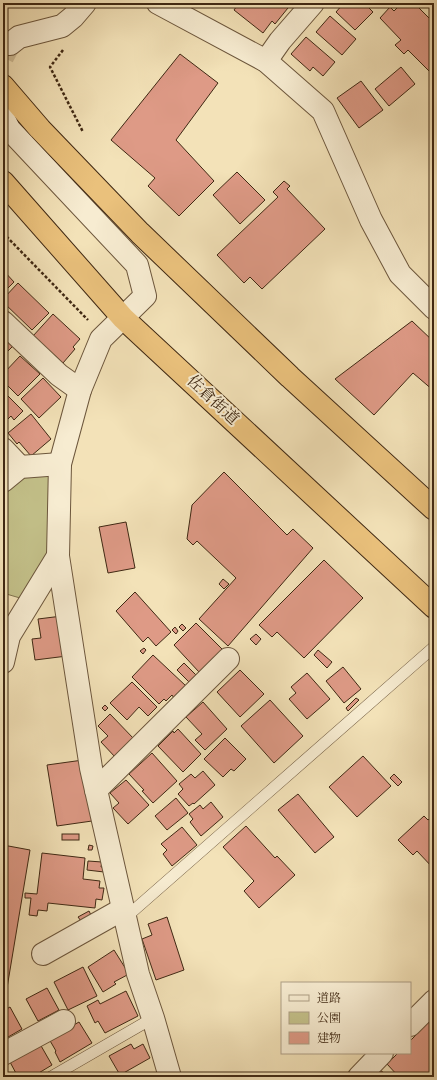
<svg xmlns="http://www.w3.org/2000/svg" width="437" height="1080" viewBox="0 0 437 1080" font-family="'Sorts Mill Goudy','Noto Serif JP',serif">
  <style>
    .green { fill: #c3c089; stroke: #81744e }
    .building { fill: #de9a86; stroke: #3f2813 }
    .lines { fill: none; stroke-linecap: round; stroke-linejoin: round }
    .street-tunnel { stroke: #cfbd97; stroke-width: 22; stroke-dasharray: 22 11; stroke-linecap: butt }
    .lane-casing { stroke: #6c563c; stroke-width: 12 }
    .street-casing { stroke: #6c563c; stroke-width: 24 }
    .highway-casing { stroke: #3f2813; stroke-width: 24 }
    .path { stroke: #3f2813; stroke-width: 2.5; stroke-dasharray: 3 2; stroke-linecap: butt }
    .lane { stroke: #f7ecd1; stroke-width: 11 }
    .street { stroke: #f7ecd1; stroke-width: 22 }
    .highway { stroke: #eac17c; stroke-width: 22 }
    .labels { text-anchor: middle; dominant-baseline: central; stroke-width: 4; stroke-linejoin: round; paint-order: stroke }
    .street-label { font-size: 16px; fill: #3f2813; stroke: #f7ecd1 }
  </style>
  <rect width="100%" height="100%" fill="#f3e2b8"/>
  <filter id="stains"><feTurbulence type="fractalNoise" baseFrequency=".005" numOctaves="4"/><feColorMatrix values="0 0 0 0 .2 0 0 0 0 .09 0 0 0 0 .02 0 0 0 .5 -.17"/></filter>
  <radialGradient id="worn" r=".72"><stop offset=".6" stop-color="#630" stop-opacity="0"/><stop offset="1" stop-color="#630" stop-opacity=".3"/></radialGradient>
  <polygon class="green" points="22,470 54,471 48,553 20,598 3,593 3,487"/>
  <g class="building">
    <polygon points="239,3 292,3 275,24 272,21 263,33 234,10"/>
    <polygon points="348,3 364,3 373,12 355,30 336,12 343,4 345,6"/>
    <polygon points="402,3 414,3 434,23 434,66 429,71 408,50 404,54 395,45 401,40 380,18 390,7 394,11"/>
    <polygon points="330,16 356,39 342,55 316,32"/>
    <polygon points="306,37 335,62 323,76 313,67 310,71 291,54"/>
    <polygon points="180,54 218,83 176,140 214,181 179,216 148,186 155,178 111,140"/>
    <polygon points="401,67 415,84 389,106 375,89"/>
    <polygon points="361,81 383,110 359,128 337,98"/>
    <polygon points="237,172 265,200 240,224 213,195"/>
    <polygon points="284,181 290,186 287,189 325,229 262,289 250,277 244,283 217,255 278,197 273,192"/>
    <polygon points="3,270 14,282 3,293"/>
    <polygon points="18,283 49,313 32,330 3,302 3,299"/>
    <polygon points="53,314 80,339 73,347 75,349 63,363 33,336"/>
    <polygon points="412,321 434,342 434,391 413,373 374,415 335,379"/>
    <polygon points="3,337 13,346 3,356"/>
    <polygon points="20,356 40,374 18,396 3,381 3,374"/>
    <polygon points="43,378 61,397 39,418 21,399"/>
    <polygon points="3,391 23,411 14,420 11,416 3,424"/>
    <polygon points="31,414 51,439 31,456 19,442 17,444 8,433"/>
    <polygon points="224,472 287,535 293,529 313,548 228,646 199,619 236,578 197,541 193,545 187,539 192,505"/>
    <polygon points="126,522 135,568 108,573 99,527"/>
    <polygon points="324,560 363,598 304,658 277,632 272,637 259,625"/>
    <polygon points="223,579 229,584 224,589 219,584"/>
    <polygon points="135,592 171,632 156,646 148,637 143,642 116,611"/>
    <polygon points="62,616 67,656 35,660 32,639 41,638 38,619"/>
    <polygon points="196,623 222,649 199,672 174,645"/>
    <polygon points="182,624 186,628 183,631 179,627"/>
    <polygon points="175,627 178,631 176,634 172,630"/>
    <polygon points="256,634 261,639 256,645 250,639"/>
    <polygon points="144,648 146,650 143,654 140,651"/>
    <polygon points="318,650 332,662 327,668 314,655"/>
    <polygon points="153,655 186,686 174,698 172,695 166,701 164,699 159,704 132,677"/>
    <polygon points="184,663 198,677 191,684 177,670"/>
    <polygon points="343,667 361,689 344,703 326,681"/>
    <polygon points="240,670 264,694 240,717 217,692"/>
    <polygon points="307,673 330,699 307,719 289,699 296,693 291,687"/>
    <polygon points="132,682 157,707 148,716 139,707 127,720 110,703"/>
    <polygon points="356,698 359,700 348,711 346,708"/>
    <polygon points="270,700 303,736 274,763 241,726"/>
    <polygon points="203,702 227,729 205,750 195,740 202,734 186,717"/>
    <polygon points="105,705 108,708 105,711 102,708"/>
    <polygon points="110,714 134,739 116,758 101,742 108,736 98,726"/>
    <polygon points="178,729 201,754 183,772 158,746 173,731 174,733"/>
    <polygon points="225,738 246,759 234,771 231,769 223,777 204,759"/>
    <polygon points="152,753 177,781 153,803 142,791 144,790 129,774"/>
    <polygon points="363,756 391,786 357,817 329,787"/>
    <polygon points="83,760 92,821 57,826 47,765"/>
    <polygon points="203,771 215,785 194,804 193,803 189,806 178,794 183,789 179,784 191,774 195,778"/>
    <polygon points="394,774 402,782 398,786 390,778"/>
    <polygon points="126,780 149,805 128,824 113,808 119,803 110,793"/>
    <polygon points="298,794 334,837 315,853 278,810"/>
    <polygon points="176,798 188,813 167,830 155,816"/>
    <polygon points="211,802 223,817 201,836 190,822 193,819 189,814 200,805 203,809"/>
    <polygon points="434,815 434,869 417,851 413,855 398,840 424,816 428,820"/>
    <polygon points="246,826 275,858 277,856 295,875 259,908 244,891 254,881 223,847"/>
    <polygon points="182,827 197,845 172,866 163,854 167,850 161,844"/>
    <rect x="62" y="834" width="17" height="6"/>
    <polygon points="3,845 30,850 6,994 3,994"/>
    <polygon points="89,845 93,846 92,850 88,850"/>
    <polygon points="42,853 85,858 83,879 100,881 99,888 104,888 102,900 96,899 95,908 48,903 47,911 38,910 37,916 29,915 31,898 25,898 25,893 37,894"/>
    <polygon points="88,861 102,862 101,867 104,867 104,872 87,870"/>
    <polygon points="89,911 91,915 81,921 78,917"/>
    <polygon points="167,917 184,970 156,980 142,939 152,935 148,924"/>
    <polygon points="114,950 129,974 114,982 116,984 103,992 88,967"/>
    <polygon points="83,967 97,996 68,1010 54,982"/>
    <polygon points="47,988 59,1010 38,1021 26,999"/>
    <polygon points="126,991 138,1016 105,1033 98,1021 95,1023 87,1006 98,1000 100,1004"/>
    <polygon points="10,1007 22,1029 3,1040 3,1011"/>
    <polygon points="434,1017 434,1077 399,1077 387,1064 398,1053 410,1053 410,1041"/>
    <polygon points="79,1022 92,1043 60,1062 55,1052 56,1051 49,1039"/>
    <polygon points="40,1044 52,1065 32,1077 18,1077 10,1062"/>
    <polygon points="131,1044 134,1049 143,1044 150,1058 120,1075 109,1056"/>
    <polygon points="3,1066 10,1077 3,1077"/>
    <polygon points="380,1070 384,1073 380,1077 376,1073"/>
  </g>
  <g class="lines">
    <polyline class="street-tunnel" points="3,57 10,44"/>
    <g class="lane-casing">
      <g id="lane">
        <polyline points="125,918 434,647"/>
        <polyline points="51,1077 153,1018"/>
      </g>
    </g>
    <g class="street-casing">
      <g id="street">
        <polyline points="158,3 266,61 323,111 371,220 400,274 434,308"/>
        <polyline points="10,44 19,37 62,26 73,17 85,3"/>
        <polyline points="266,61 280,41 313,3"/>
        <polyline points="3,117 9,129 137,265 145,296 101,339 80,390 60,464 58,556 91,768 138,974 153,1018 170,1077"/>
        <polyline points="3,322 59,375 80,390"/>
        <polyline points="3,449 20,467"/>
        <polyline points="3,481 20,467 60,464"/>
        <polyline points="3,662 9,636 58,556"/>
        <polyline points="96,790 228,659"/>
        <polyline points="43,954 123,909"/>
        <polyline points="410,1025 434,1001"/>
        <polyline points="3,1054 64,1021"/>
        <polyline points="359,1077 382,1053"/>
      </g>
    </g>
    <g class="highway-casing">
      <g id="highway">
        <polyline points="3,86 40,129 140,233 290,377 434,509"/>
        <polyline points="3,182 123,318 434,607"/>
      </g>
    </g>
    <g class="path">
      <polyline points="63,50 50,67 83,132"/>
      <polyline points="3,233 88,320"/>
    </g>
    <use href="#lane" class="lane"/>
    <use href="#street" class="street"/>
    <use href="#highway" class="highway"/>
  </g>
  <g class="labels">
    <g class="street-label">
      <text transform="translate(212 401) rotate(43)">佐倉街道</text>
    </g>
  </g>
  <rect width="437" height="1080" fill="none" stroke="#f3e2b8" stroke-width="16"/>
  <rect x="4" y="4" width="429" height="1072" fill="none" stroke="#3f2813" stroke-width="2"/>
  <rect x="8" y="8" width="421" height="1064" fill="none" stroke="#3f2813"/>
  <rect x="281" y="982" width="130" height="72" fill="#f7ecd1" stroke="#ad9e85"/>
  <rect x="289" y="995" width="20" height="6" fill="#f7ecd1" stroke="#ad9e85"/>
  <text x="317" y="1002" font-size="12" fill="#3f2813">道路</text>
  <rect x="289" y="1012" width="20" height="12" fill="#c3c089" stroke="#ad9e85"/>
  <text x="317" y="1022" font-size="12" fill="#3f2813">公園</text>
  <rect x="289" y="1032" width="20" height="12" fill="#de9a86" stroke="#ad9e85"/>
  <text x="317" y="1042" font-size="12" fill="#3f2813">建物</text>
  <rect width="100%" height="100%" filter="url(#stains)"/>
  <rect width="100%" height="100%" fill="url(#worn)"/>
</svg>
